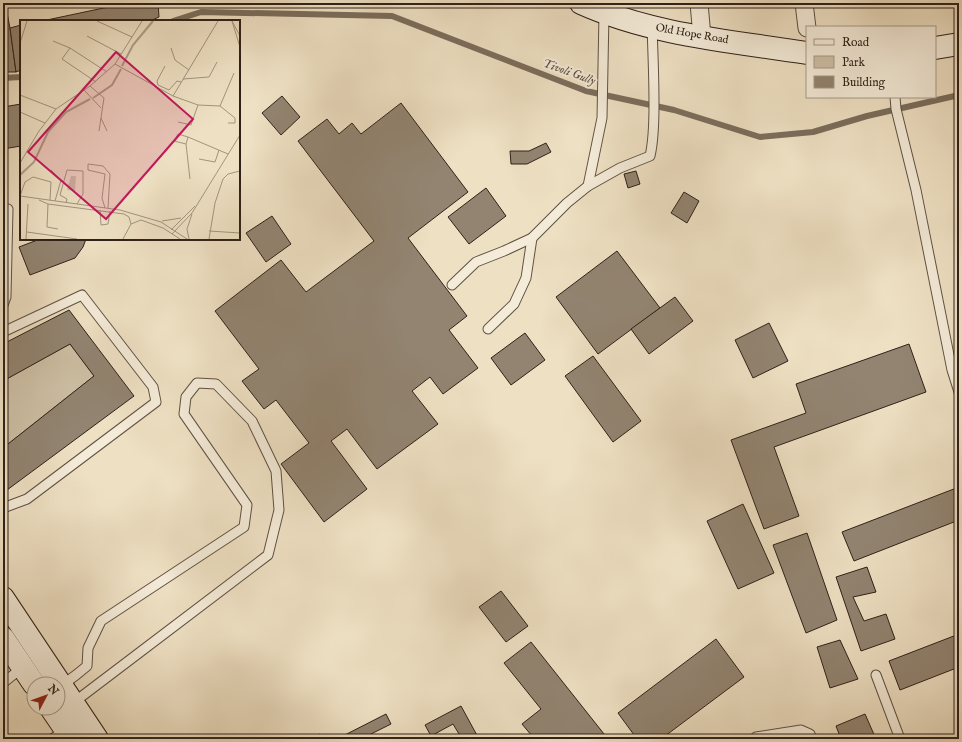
<svg xmlns="http://www.w3.org/2000/svg" width="962" height="742" viewBox="0 0 962 742" font-family="'IM FELL English',serif">
  <style>
    .green { fill: #cec0a6; stroke: #7e705f }
    .lines { fill: none; stroke-linecap: round; stroke-linejoin: round }
    .stream { stroke: #7b6d5c; stroke-width: 6 }
    .building { fill: #928471; stroke: #2f2118 }
    .lane-casing { stroke: #5f5143; stroke-width: 11 }
    .street-casing { stroke: #5f5143; stroke-width: 19 }
    .secondary-casing { stroke: #2f2118; stroke-width: 24 }
    .lane { stroke: #f4ebd8; stroke-width: 9 }
    .street { stroke: #f4ebd8; stroke-width: 17 }
    .secondary { stroke: #f4ebd8; stroke-width: 22 }
    .labels { text-anchor: middle; dominant-baseline: central; stroke-width: 4; stroke-linejoin: round; paint-order: stroke }
    .street-label { font-size: 11px; fill: #2f2118; stroke: #f4ebd8 }
    .water-label { font-size: 12px; font-style: italic; fill: #5b4d40; stroke: #f4ebd8 }
    .inset-river { fill: none; stroke: #ad9f89; stroke-width: 2 }
    .inset-road { fill: none; stroke: #a2947f; stroke-width: 1 }
    .view { fill: #c2185b; fill-opacity: 0.15; stroke: #c2185b; stroke-width: 2 }
    .inset-edge { fill: none; stroke: #2f2118; stroke-width: 2 }
  </style>
  <rect width="100%" height="100%" fill="#eee0c3"/>
  <filter id="stains"><feTurbulence type="fractalNoise" baseFrequency=".005" numOctaves="4"/><feColorMatrix values="0 0 0 0 .2 0 0 0 0 .09 0 0 0 0 .02 0 0 0 .5 -.17"/></filter>
  <radialGradient id="worn" r=".72"><stop offset=".6" stop-color="#630" stop-opacity="0"/><stop offset="1" stop-color="#630" stop-opacity=".3"/></radialGradient>
  <polygon class="green" points="70,344 94,376 8,444 3,437 3,381"/>
  <g class="lines">
    <g class="stream">
      <polyline points="173,21 201,12 392,16 586,91 674,110 760,137 813,132 867,116 959,95"/>
      <polyline points="3,78 21,77"/>
    </g>
  </g>
  <g class="building">
    <polygon points="3,3 5,3 10,28 16,72 3,72"/>
    <polygon points="112,3 158,3 159,17 150,21 42,21 113,6"/>
    <polygon points="21,25 21,70 16,72 10,28"/>
    <polygon points="282,96 300,117 281,135 262,113"/>
    <polygon points="401,103 468,192 408,238 467,316 449,330 478,368 443,394 430,377 412,391 438,424 377,469 347,429 331,441 367,489 324,522 281,464 309,443 276,400 264,409 242,381 259,369 215,311 281,260 306,292 374,241 298,141 327,119 339,134 352,123 361,134"/>
    <polygon points="21,104 21,146 3,149 3,107"/>
    <polygon points="546,143 551,152 527,164 511,164 510,151 529,151"/>
    <polygon points="636,171 640,184 628,188 624,174"/>
    <polygon points="486,188 506,216 469,244 448,217"/>
    <polygon points="684,192 699,201 687,223 671,213"/>
    <polygon points="272,216 291,244 266,262 246,233"/>
    <polygon points="40,239 86,239 83,247 75,258 30,275 19,247"/>
    <polygon points="617,251 660,308 598,354 556,297"/>
    <polygon points="675,297 693,321 649,354 631,329"/>
    <polygon points="69,310 134,396 7,490 3,485 3,437 8,444 94,376 70,344 3,381 3,344"/>
    <polygon points="769,323 788,361 753,378 735,340"/>
    <polygon points="525,333 545,360 511,385 491,358"/>
    <polygon points="909,344 926,392 774,447 799,516 764,529 731,440 806,413 796,384"/>
    <polygon points="593,356 641,421 613,442 565,376"/>
    <polygon points="959,487 959,520 854,561 842,532"/>
    <polygon points="743,504 774,573 738,589 707,521"/>
    <polygon points="807,533 837,620 806,633 773,545"/>
    <polygon points="867,567 876,592 853,597 864,621 886,614 895,639 861,651 836,577"/>
    <polygon points="501,591 528,626 506,642 479,607"/>
    <polygon points="959,634 959,667 900,690 889,661"/>
    <polygon points="716,639 744,677 661,739 637,739 618,713"/>
    <polygon points="840,640 858,679 830,688 817,647"/>
    <polygon points="531,642 608,739 529,739 532,736 522,724 541,709 504,663"/>
    <polygon points="461,706 479,739 462,739 453,724 431,736 425,725"/>
    <polygon points="386,714 391,724 361,739 337,739"/>
    <polygon points="865,714 876,739 841,739 836,726"/>
    <polygon points="320,734 322,739 311,739"/>
  </g>
  <g class="lines">
    <g class="lane-casing">
      <g id="lane">
        <polyline points="895,97 896,109 916,190 952,370 959,392"/>
        <polyline points="588,186 602,118 604,13"/>
        <path d="M452,285L476,262L504,251L532,238L567,203L588,186L620,168L650,156C654,139 654,121 654,104C654,78 653,53 652,27"/>
        <polyline points="3,305 6,297 8,209"/>
        <polyline points="488,329 514,304 526,278 532,238"/>
        <polyline points="3,332 82,295 153,387 156,402 27,499 3,508"/>
        <polyline points="876,675 900,739"/>
        <polyline points="3,683 23,667"/>
        <polyline points="61,686 76,675 87,666 88,648 101,621 244,527 247,505 184,414 186,397 197,383 216,384 252,421 276,471 279,510 268,555 73,703"/>
        <polyline points="52,739 66,730"/>
        <polyline points="754,739 756,737 801,730 810,734 812,739"/>
      </g>
    </g>
    <g class="street-casing">
      <g id="street">
        <polyline points="699,3 702,37"/>
        <polyline points="804,3 807,28"/>
      </g>
    </g>
    <g class="secondary-casing">
      <g id="secondary">
        <path d="M581,3C652,35 731,41 807,53"/>
        <polyline points="935,48 959,44"/>
        <polyline points="3,598 97,739"/>
        <polyline points="3,638 34,684"/>
        <polyline points="51,708 72,739"/>
      </g>
    </g>
    <use href="#lane" class="lane"/>
    <use href="#street" class="street"/>
    <use href="#secondary" class="secondary"/>
  </g>
  <g class="labels">
    <g class="street-label">
      <text transform="translate(692 34) rotate(10)">Old Hope Road</text>
    </g>
    <g class="water-label">
      <text transform="translate(569 72) rotate(20)">Tivoli Gully</text>
    </g>
  </g>
  <g transform="translate(20 20)">
    <rect width="220" height="220" fill="#eee0c3"/>
    <path d="M51,156H56L55,171L47,170Z" fill="#cec0a6"/>
    <path class="inset-river" d="M102,46L113,25L133,1M73,78L92,65L101,49M0,155L14,142L28,112L46,92L70,79"/>
    <path class="inset-road" d="M77,1L112,17M212,1L220,27M212,1L220,16M67,16L101,34M33,21L50,28L87,52M0,23L7,1M50,28L42,39L76,62M151,28L155,40L169,50M95,44L153,76L198,1M145,46L137,61L138,65L149,70L157,61L161,62M163,59L189,57L197,42M70,66L84,78L79,111M64,70L81,88M0,75L36,89M153,76L178,85L200,86L215,98V103H208M200,86L214,53M0,92L25,103M81,98L87,111M158,102L171,105L178,85M168,117L166,124L154,121L158,114L168,117L208,134M166,124L170,159M179,139L195,142L199,130M0,143L19,111L36,89L70,66L95,44L122,1M31,150L41,160L35,181M0,176L5,162L13,157L31,162L30,180M0,176L100,190L141,202L167,219M19,180L28,184L104,194L109,197L111,204M46,183L47,179L40,175L47,150L63,151V174L57,184M28,184L27,207L38,209M85,188L82,178L85,154L68,150V144L83,146L90,154L88,188M80,190L81,205L88,204L90,191M142,201L161,198M151,210L175,186M189,211L220,213M7,212L57,219M152,214L172,193L220,115M6,219L8,184M103,219L111,204L121,200L143,208L160,219M169,219L167,209L172,194M189,219L195,183L203,159L208,154L220,151"/>
    <path class="view" d="M96,32L173,99L86,199L8,132Z"/>
    <rect width="220" height="220" class="inset-edge"/>
  </g>
  <rect width="962" height="742" fill="none" stroke="#eee0c3" stroke-width="16"/>
  <rect x="4" y="4" width="954" height="734" fill="none" stroke="#2f2118" stroke-width="2"/>
  <rect x="8" y="8" width="946" height="726" fill="none" stroke="#2f2118"/>
  <rect x="806" y="26" width="130" height="72" fill="#f4ebd8" stroke="#a59a8b"/>
  <rect x="814" y="39" width="20" height="6" fill="#f4ebd8" stroke="#a59a8b"/>
  <text x="842" y="46" font-size="12" fill="#2f2118">Road</text>
  <rect x="814" y="56" width="20" height="12" fill="#cec0a6" stroke="#a59a8b"/>
  <text x="842" y="66" font-size="12" fill="#2f2118">Park</text>
  <rect x="814" y="76" width="20" height="12" fill="#928471" stroke="#a59a8b"/>
  <text x="842" y="86" font-size="12" fill="#2f2118">Building</text>
  <g transform="translate(46 696) rotate(49)"><circle r="19" fill="#f4ebd8" stroke="#a59a8b"/>
  <path d="M0-3L7 15L0 10L-7 15Z" fill="#8f2418"/>
  <text y="-6" font-size="11" font-weight="bold" text-anchor="middle" fill="#2f2118">N</text>
  </g>
  <rect width="100%" height="100%" filter="url(#stains)"/>
  <rect width="100%" height="100%" fill="url(#worn)"/>
</svg>
